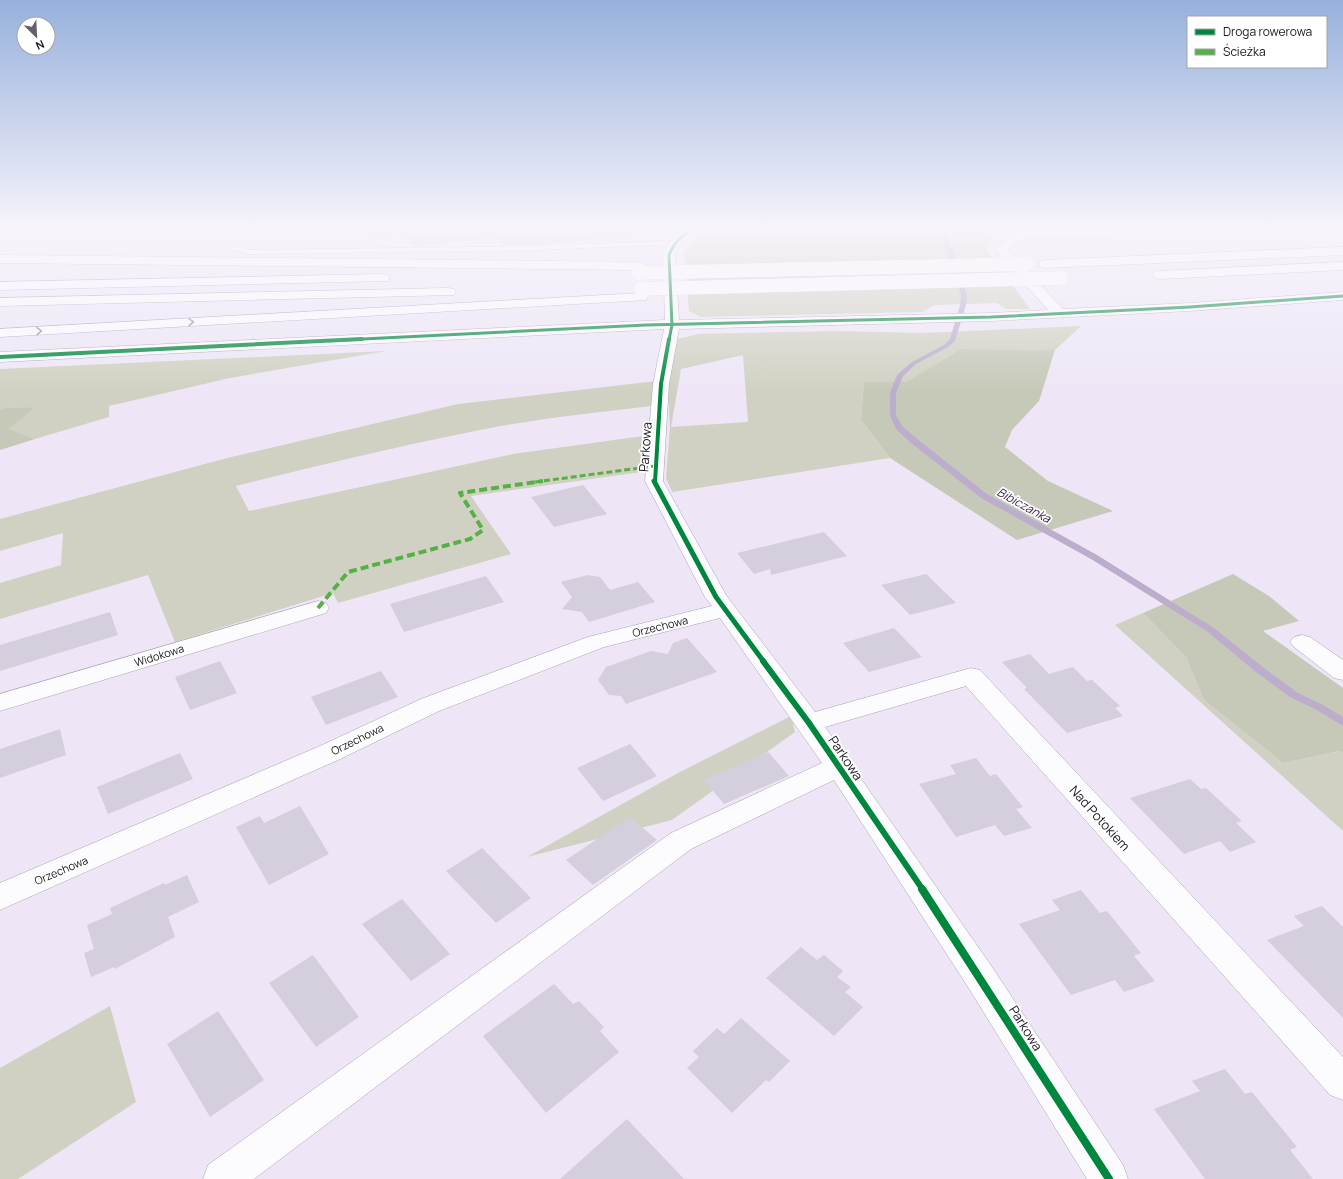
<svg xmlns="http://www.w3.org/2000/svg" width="1343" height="1179" viewBox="0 0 1343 1179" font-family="Manrope,sans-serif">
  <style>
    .green { fill: #d0d1c2; fill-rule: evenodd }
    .forest { fill: #c6c8b8 }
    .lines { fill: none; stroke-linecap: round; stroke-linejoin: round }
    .stream { fill: #bdadcd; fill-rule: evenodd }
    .building { fill: #d5cedd }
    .lane-casing { stroke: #a9a3b0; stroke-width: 1 }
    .street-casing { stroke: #a9a3b0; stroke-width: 1 }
    .highway-casing { stroke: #a9a3b0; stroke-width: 1 }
    .lane { fill: #fcfbfe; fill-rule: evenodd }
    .street { fill: #fcfbfe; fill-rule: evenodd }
    .highway { fill: #fcfbfe; fill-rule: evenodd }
    .highway-bridge-casing { stroke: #a9a3b0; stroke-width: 14; stroke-linecap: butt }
    .highway-bridge { stroke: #fcfbfe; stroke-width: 14 }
    .quiet-far1 { stroke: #55b145; stroke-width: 3; stroke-dasharray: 6 3; stroke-linecap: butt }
    .quiet { stroke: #55b145; stroke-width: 4; stroke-dasharray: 8 4; stroke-linecap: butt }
    .cycleway-far4-casing { stroke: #fff; stroke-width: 4.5 }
    .cycleway-far3-casing { stroke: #fff; stroke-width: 6 }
    .cycleway-far2-casing { stroke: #fff; stroke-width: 8 }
    .cycleway-far1-casing { stroke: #fff; stroke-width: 8 }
    .cycleway-casing { stroke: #fff; stroke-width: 10 }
    .cycleway-far4 { stroke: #00873e; stroke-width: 3 }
    .cycleway-far3 { stroke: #00873e; stroke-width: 4 }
    .cycleway-far2 { stroke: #00873e; stroke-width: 5 }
    .cycleway-far1 { stroke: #00873e; stroke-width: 6 }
    .cycleway { stroke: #00873e; stroke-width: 8 }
    .oneway { stroke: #97949b }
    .labels { text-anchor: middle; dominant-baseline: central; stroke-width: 3.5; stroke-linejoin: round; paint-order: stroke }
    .street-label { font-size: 11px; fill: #1c1721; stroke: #fff }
    .water-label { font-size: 12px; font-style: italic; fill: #361a4b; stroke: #fff }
    .near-street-label { font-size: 13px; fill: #1c1721; stroke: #fff }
  </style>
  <rect width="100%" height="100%" fill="#eee6f6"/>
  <g class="green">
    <polygon points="390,228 678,228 669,233 546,244 504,245 493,238 415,247"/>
    <polygon points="713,228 955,228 949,238 1014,230 992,238 986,249 1030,309 1006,309 997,303 934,305 922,312 701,317 689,311 684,251 704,232"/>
    <path d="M1081,326L1055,350L960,349L906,382H864L861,420L890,458L672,492L666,478L670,428L667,373L674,340L698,334L836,331L923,333ZM743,355L748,422L671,427L681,369Z"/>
    <polygon points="386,351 230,378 109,406 109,417 35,439 9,429 34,407 5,408 0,410 0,369"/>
    <path d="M657,381L652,406C593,413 533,419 475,431C395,447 315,466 236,486L249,511L513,454L643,436L641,472L471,496L511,554L338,603L333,593L175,642L148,575L0,619V583L61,565L63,533L0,551V519L227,458L458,404Z"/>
    <polygon points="1143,613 1186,657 1204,700 1283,763 1340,751 1343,754 1343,831 1115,625"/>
    <polygon points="791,716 795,732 672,820 527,857 676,774"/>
    <polygon points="110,1006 136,1102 18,1179 0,1179 0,1068"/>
  </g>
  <g class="forest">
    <polygon points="362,228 390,228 399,235 374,239"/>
    <polygon points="955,228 996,228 1014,230 948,238"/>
    <polygon points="960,349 1055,350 1039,401 1012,430 1005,447 1048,481 1113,511 1017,540 890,458 861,420 864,382 906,382"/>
    <polygon points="35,407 9,429 35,439 0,450 0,410 5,408"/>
    <polygon points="1233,574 1269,596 1299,621 1263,631 1343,688 1343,754 1340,751 1283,763 1204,700 1186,657 1143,613"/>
  </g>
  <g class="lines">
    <polygon class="stream" points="939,228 943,228 961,273 967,296 966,305 955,341 948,347 916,364 903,376 896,393 896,415 902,426 916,438 987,494 1097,555 1214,628 1264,668 1298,693 1323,705 1343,717 1343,726 1315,709 1290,697 1256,672 1208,632 1091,559 981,498 910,442 896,429 890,415 890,393 897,375 912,362 944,345 950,339 960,305 961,296 955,273"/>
  </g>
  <g class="building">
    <polygon points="583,485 607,514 554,527 531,497"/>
    <polygon points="824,532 847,556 771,575 770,569 754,574 737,553"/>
    <polygon points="926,574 956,603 910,615 881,585"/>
    <polygon points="588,575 600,577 610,590 638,582 655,602 589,622 582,612 562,609 572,597 561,582"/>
    <polygon points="486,576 504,602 404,632 390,604"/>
    <polygon points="110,612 118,635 0,671 0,645"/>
    <polygon points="894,628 922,657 869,672 843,643"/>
    <polygon points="687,638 717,672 626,704 621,696 609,695 598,680 606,667 651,651 668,654 673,643"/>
    <polygon points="1030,654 1049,674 1073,667 1087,681 1092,680 1120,706 1115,708 1123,716 1067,733 1024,689 1027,688 1002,662"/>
    <polygon points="220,661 237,693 190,710 175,677"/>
    <polygon points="381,671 398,697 326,725 311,697"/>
    <polygon points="60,729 66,755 0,778 0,749"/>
    <polygon points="630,744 657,776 603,801 577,768"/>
    <polygon points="768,752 789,776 724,804 704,780"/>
    <polygon points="180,753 193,779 108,814 97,787"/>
    <polygon points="976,758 990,776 996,774 1023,807 1016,809 1032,828 1004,836 995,825 956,837 919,784 956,774 950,765"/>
    <polygon points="1190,779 1201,789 1206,788 1242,821 1236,823 1256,842 1230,852 1220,841 1184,854 1130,798"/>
    <polygon points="300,806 329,854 269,885 236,827 260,816 264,823"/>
    <polygon points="630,817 657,840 593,885 566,860"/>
    <polygon points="482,848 531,898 496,923 446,871"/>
    <polygon points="187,875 199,902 168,917 175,937 115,969 114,967 91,977 84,953 94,949 87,925 112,914 110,908 164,883 165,885"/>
    <polygon points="1081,890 1100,913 1107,911 1141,953 1134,956 1155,981 1124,992 1115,980 1071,995 1019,924 1060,910 1052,900"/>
    <polygon points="402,899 450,954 411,981 362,924"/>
    <polygon points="1322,906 1343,927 1343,1018 1267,940 1304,926 1294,916"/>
    <polygon points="801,947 817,960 824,955 843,971 837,977 851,987 845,992 863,1007 834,1036 766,978"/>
    <polygon points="313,955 359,1017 316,1047 269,983"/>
    <polygon points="554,984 573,1004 579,1001 604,1027 600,1031 619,1052 546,1113 483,1036"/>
    <polygon points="218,1011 264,1080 210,1117 167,1044"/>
    <polygon points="741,1018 790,1061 769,1082 766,1080 732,1113 687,1068 699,1057 693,1051 717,1028 724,1034"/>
    <polygon points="1225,1069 1245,1094 1252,1092 1297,1147 1290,1150 1313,1179 1205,1179 1154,1109 1200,1091 1192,1081"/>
    <polygon points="627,1119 684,1179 560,1179"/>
  </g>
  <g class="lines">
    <g class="lane-casing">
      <polygon id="lane" points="675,241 677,242 677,244 537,250 249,254 226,247 229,245 249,250 537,246"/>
    </g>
    <g class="street-casing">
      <g id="street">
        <path d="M687,228H702L684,241L679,246L675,255L679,320L991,313L1048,310L1000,256L996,249L1007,238L1024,232L1038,230L1141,228H1295L1293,231L1289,232L1045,237C1032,238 1017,238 1008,249L1009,251L1063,309L1190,303L1343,292V300L1190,311L991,321L679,329L669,384L663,481L726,595L815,712L971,668L980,670L1343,1057V1100L1330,1095L966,686L825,727L992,967L1123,1165L1128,1179H1087L968,987L834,780L691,849L254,1179H203L208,1165L671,833L822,763L720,618L604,647L439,711L338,760L0,910V883L320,746L421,699L588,637L712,606L705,597L645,481L653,384L664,329L0,362V352L665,320L663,255L672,239Z"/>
        <polygon points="318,601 326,603 329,608 326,613 0,711 0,694"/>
        <polygon points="1302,635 1310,637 1343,660 1343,680 1334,678 1294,647 1290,642 1294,637"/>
      </g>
    </g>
    <g class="highway-casing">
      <g id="highway">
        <polygon points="1343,247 1343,255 1045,268 1040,267 1039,264 1040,261 1045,260"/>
        <polygon points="0,255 639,262 644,263 645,266 644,269 639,270 0,263"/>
        <polygon points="1343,262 1343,270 1160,279 1155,278 1153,275 1155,272 1160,271"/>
        <polygon points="383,274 388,275 390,278 388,281 0,290 0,282"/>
        <polygon points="449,288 454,289 456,292 454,295 0,306 0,298"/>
        <polygon points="641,293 646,294 648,297 646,300 0,337 0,329"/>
      </g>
    </g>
    <use href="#lane" class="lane"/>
    <use href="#street" class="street"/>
    <use href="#highway" class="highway"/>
    <g class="highway-bridge-casing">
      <g id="highway-bridge">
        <polyline points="638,273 1026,264"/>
        <polyline points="641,289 1061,278"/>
      </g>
    </g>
    <use href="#highway-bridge" class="highway-bridge"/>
    <polyline class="quiet-far1" points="535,482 655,466"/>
    <polyline class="quiet" points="318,608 348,572 470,539 483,530 460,493 543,481"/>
    <g class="cycleway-far4-casing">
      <g id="cycleway-far4">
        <polyline points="342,340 646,325 991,317 1190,307 1343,296"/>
        <path d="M669,340L672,325L669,255C674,242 683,234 696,228"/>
      </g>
    </g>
    <g class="cycleway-far3-casing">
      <g id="cycleway-far3">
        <polyline points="0,357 362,339"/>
        <polyline points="655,482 661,384 669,339"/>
      </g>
    </g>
    <g class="cycleway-far2-casing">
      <polyline id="cycleway-far2" points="654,481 716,597 764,662"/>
    </g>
    <g class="cycleway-far1-casing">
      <polyline id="cycleway-far1" points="763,661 809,723 923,890"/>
    </g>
    <g class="cycleway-casing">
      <polyline id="cycleway" points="922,889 1109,1179"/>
    </g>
    <use href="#cycleway-far4" class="cycleway-far4"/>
    <use href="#cycleway-far3" class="cycleway-far3"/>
    <use href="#cycleway-far2" class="cycleway-far2"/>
    <use href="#cycleway-far1" class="cycleway-far1"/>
    <use href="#cycleway" class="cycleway"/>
  </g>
  <defs><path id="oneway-chevron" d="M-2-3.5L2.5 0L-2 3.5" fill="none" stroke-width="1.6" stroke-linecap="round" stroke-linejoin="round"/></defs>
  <g class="oneway">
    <use href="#oneway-chevron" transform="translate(191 322) rotate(-3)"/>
    <use href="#oneway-chevron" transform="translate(39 331) rotate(-3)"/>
  </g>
  <linearGradient id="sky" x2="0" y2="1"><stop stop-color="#97b1dd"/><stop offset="0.58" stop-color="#f7f4fb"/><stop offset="1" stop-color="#f7f4fb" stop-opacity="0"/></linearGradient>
  <rect width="1343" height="393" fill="url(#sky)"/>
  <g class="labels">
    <g class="street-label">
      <text transform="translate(660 626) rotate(-14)">Orzechowa</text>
      <text transform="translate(159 655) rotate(-17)">Widokowa</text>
      <text transform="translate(357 739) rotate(-26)">Orzechowa</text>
      <text transform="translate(61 870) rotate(-23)">Orzechowa</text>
    </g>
    <g class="water-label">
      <text transform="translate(1024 505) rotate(29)">Bibiczanka</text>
    </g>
    <g class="near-street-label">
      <text transform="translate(645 447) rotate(-86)">Parkowa</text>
      <text transform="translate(846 758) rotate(56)">Parkowa</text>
      <text transform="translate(1100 818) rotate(48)">Nad Potokiem</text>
      <text transform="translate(1026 1028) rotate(58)">Parkowa</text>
    </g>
  </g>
  <rect x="1187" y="16" width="140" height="52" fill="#ffffff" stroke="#a4a2a6"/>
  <rect x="1195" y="29" width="20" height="6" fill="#00873e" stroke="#a4a2a6"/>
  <text x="1223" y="36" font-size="12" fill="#1c1721">Droga rowerowa</text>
  <rect x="1195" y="49" width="20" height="6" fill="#55b145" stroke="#a4a2a6"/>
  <text x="1223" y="56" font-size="12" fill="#1c1721">Ścieżka</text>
  <g transform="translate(36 36) rotate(156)"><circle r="19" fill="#ffffff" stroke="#a4a2a6"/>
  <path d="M0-3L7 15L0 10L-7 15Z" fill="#665f6c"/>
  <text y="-6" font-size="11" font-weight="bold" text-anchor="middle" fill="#1c1721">N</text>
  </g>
</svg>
